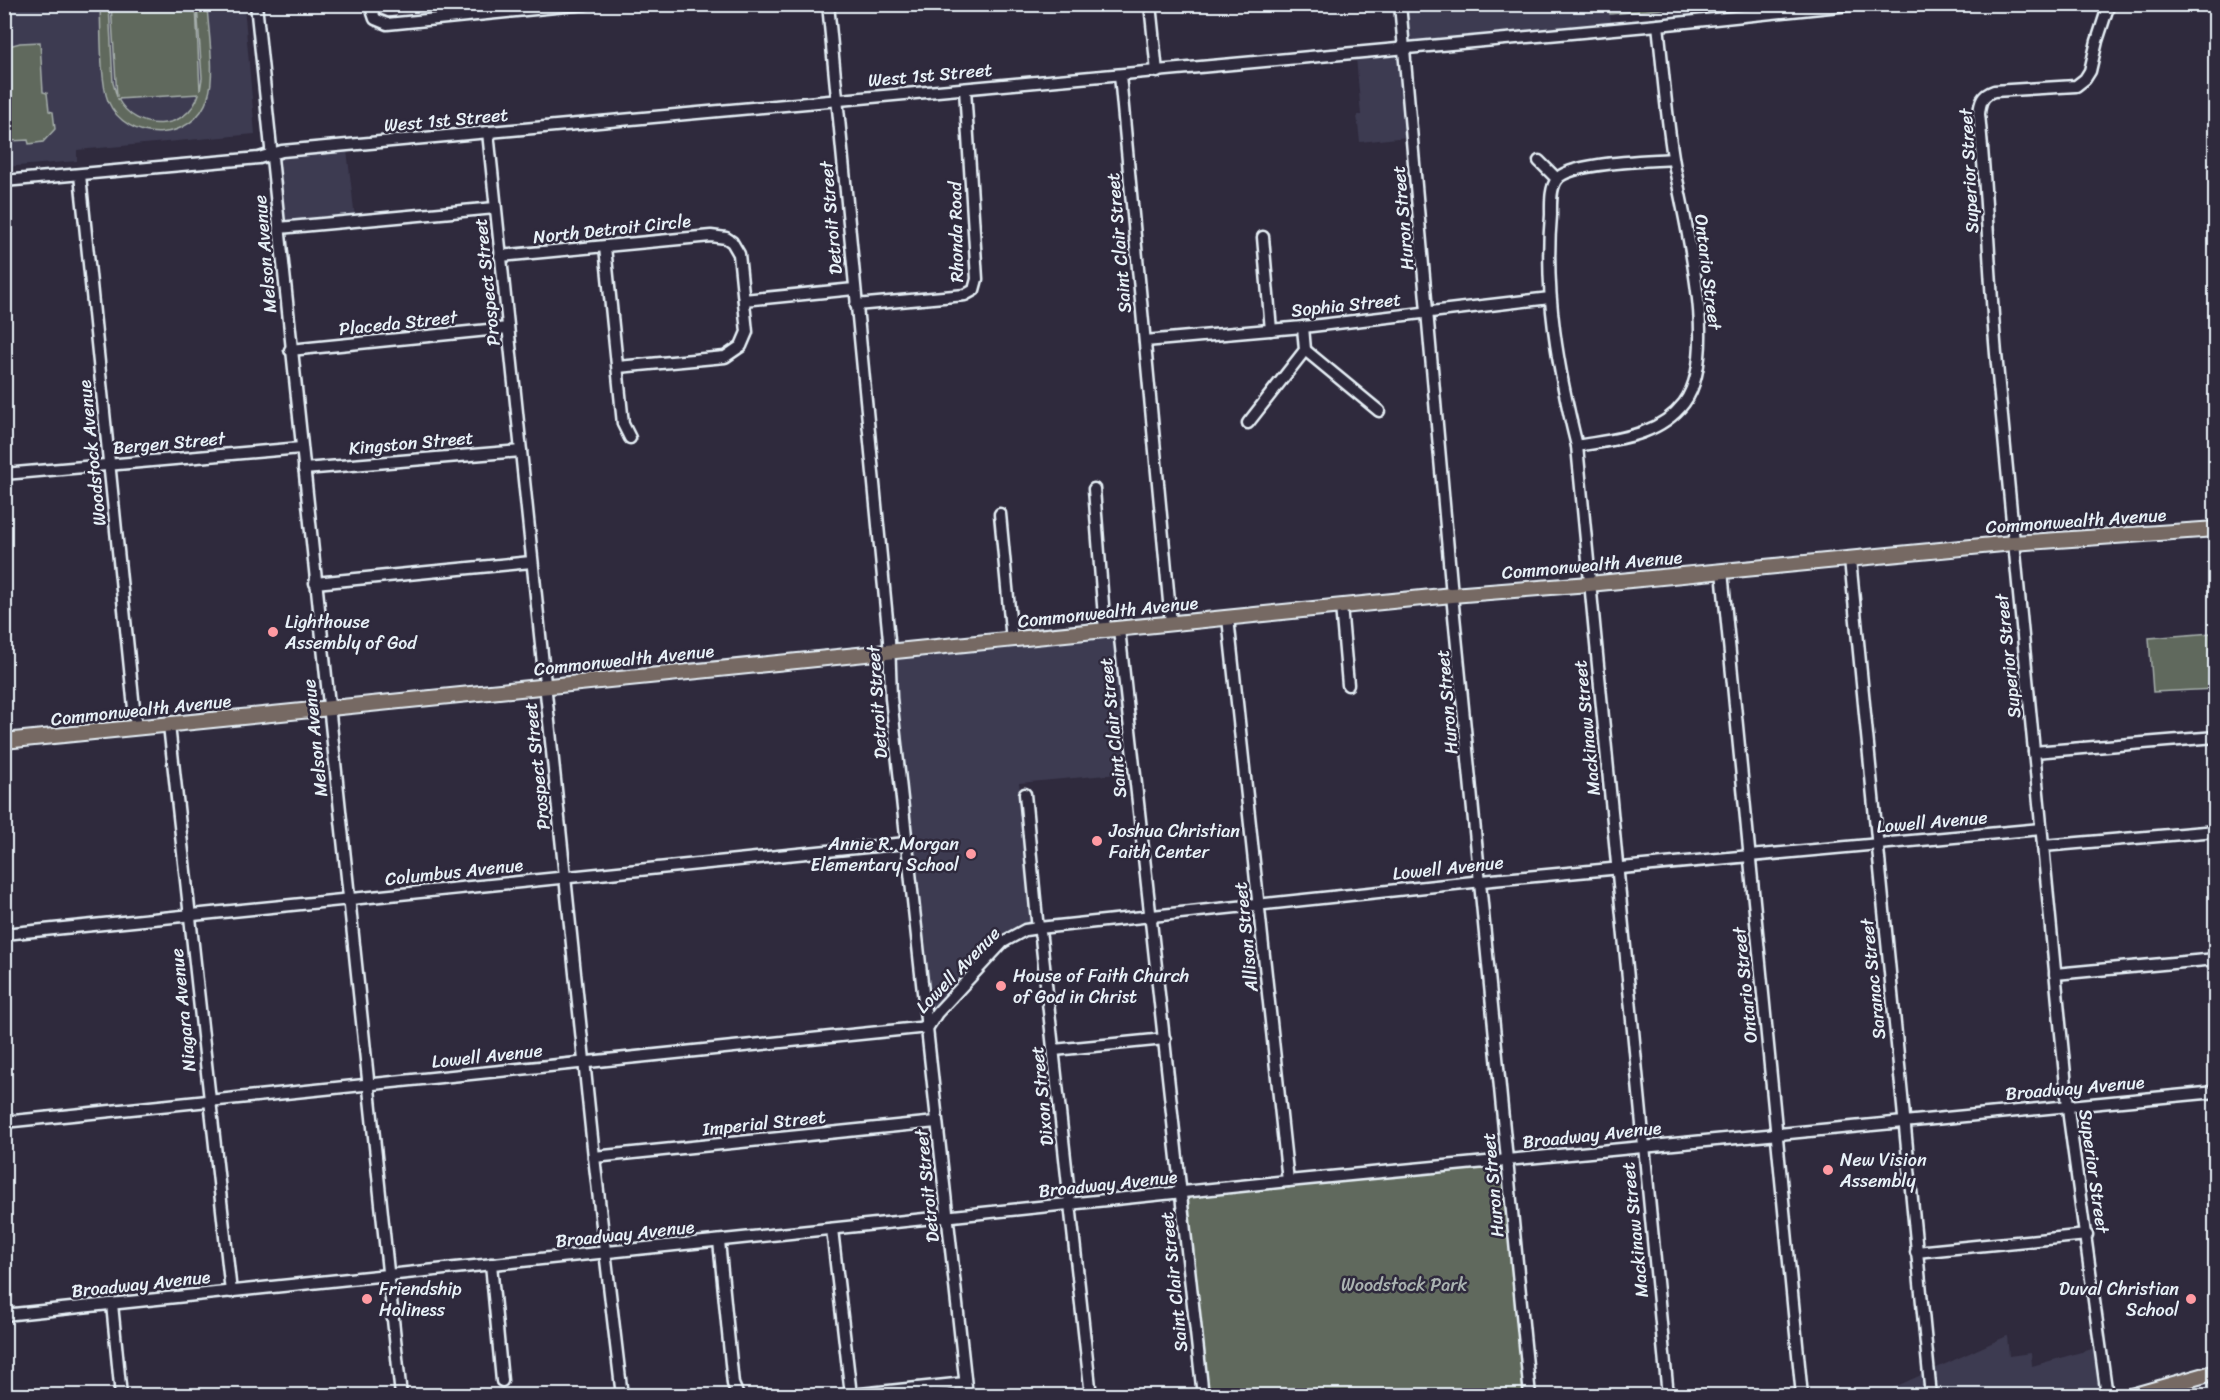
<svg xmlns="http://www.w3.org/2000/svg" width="2220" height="1400" viewBox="0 0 2220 1400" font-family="Sriracha,sans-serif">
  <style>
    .built { fill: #3d3b51 }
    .green { fill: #61695d; stroke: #a4adaa; stroke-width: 1.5; fill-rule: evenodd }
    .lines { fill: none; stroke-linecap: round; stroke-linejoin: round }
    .minor-casing { stroke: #e8f1f8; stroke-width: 15 }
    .major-casing { stroke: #e8f1f8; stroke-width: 18 }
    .minor { stroke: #2f2a3d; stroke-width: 10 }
    .major { stroke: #766964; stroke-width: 14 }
    .poi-dot { fill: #ff9aa2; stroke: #2f2a3d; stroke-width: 2 }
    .labels { text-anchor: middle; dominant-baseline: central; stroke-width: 5; stroke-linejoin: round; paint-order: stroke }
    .street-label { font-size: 18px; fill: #e8f1f8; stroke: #2f2a3d }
    .poi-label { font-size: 18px; fill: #e8f1f8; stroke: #2f2a3d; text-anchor: start }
    .park-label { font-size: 18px; fill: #abb4b2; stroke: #2f2a3d }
  </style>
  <rect width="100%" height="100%" fill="#2f2a3d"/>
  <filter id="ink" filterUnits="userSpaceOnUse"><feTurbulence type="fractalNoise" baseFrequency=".0167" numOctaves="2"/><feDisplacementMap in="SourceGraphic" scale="12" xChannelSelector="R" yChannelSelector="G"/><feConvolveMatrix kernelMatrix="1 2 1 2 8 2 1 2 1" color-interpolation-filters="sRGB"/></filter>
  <g filter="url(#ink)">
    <g class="built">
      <polygon points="5,5 244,5 255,134 77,150 77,161 5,167"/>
      <polygon points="1404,5 1609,5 1611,24 1407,43"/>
      <polygon points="1398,54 1407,137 1360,142 1357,115 1361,115 1356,57"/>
      <polygon points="347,150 355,218 286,223 279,156"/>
      <polygon points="1113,638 1128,773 1019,783 1036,925 1017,927 1006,935 931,1015 893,660"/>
      <polygon points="2007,1336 2009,1356 2031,1353 2032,1366 2106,1345 2112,1387 2083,1396 1875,1396"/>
      <polygon points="2215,1385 2215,1395 2178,1395"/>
    </g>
    <g class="green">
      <path d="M100,5H109L113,83L117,97L111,5H196L200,91L202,78L197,5H207C208,30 216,74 208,97C194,143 127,145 108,101C100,81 101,29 100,5ZM199,94C187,132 136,133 118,99Z"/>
      <polygon points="1609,5 1609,4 1706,5 1610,14"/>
      <polygon points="40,42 43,92 47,93 49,111 53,112 55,129 43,142 29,144 28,140 10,141 9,137 5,137 5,47 20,43"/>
      <polygon points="2212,633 2215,635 2215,689 2153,692 2149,638"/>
      <polygon points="1503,1164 1526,1395 1208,1395 1187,1197"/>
    </g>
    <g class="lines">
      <g class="minor-casing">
        <g id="minor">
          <polyline points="256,4 401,1396"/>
          <polyline points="370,4 375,19 387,24 586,4"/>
          <polyline points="828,4 889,640 891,698 967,1396"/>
          <polyline points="1150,4 1157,72"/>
          <polyline points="1400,4 1452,595 1530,1396"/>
          <polyline points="1120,75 1171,623"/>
          <polyline points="488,132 594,1157 622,1396"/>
          <polyline points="1539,161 1557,179"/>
          <polyline points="80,175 136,728"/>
          <polyline points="4,181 259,158 282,151 1658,25 1859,4"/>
          <polyline points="279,228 495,208"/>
          <polyline points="1263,237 1271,330"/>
          <polyline points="605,247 623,424 630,438"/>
          <polyline points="500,256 711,236 726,238 732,242 739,254 747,332 741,346 725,357 618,367"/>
          <polyline points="744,300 854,289"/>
          <polyline points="856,305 965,295 974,290 977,279 965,89"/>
          <polyline points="1145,341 1303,327 1550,298"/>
          <polyline points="290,350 508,328"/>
          <polyline points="1305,350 1379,411"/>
          <polyline points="1248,423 1305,350 1303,327"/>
          <path d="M1577,446C1616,439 1658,437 1684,403C1722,352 1682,216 1673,157C1666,113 1663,69 1658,25"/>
          <polyline points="304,469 521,451"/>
          <polyline points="4,474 301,448"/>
          <polyline points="1094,489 1105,630"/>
          <polyline points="1000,514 1012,640"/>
          <polyline points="1850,559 1931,1396"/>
          <polyline points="1722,571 1802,1396"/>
          <polyline points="315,583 531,562"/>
          <polyline points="1341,606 1348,685"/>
          <polyline points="1228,618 1288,1181"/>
          <polyline points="1119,629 1203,1396"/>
          <polyline points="169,725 231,1292"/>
          <polyline points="2034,752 2216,737"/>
          <polyline points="1025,794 1037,920 1041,938 1091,1396"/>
          <polyline points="2043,846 2216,831"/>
          <polyline points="4,934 906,843"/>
          <polyline points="2055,974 2216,959"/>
          <polyline points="1054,1050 1165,1039"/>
          <polyline points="4,1122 928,1027 937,1013 1003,942 1025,930 1039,928 1492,880 2041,829"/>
          <polyline points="594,1157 936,1122"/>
          <polyline points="832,1229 851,1395"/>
          <polyline points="719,1241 733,1384 738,1396"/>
          <polyline points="1916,1252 2087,1235"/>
          <polyline points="491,1264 502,1381"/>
          <polyline points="112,1304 121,1396"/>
          <polyline points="4,1315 1288,1181 2216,1092"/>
          <polyline points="841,1396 965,1383"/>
          <path d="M1668,1396L1577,446C1558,370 1544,293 1551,215C1551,204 1550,188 1557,179C1571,162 1650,161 1673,159"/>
          <path d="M2107,1396L2069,1117L1996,354C1989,274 1987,194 1979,114C1980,102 1982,95 1994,91L2076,86L2085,79L2090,71L2097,41L2109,4"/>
        </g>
      </g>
      <g class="major-casing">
        <g id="major">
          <polyline points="4,741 1452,595 1589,584 2013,543 2216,529"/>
          <polyline points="2131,1396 2216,1372"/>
        </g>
      </g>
      <use href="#minor" class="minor"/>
      <use href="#major" class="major"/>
    </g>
  </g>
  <g class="poi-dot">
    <circle cx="273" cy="632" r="6"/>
    <circle cx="1097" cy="841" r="6"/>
    <circle cx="971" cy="854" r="6"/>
    <circle cx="1001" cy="986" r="6"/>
    <circle cx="1828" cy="1170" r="6"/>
    <circle cx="367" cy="1299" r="6"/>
    <circle cx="2191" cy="1299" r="6"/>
  </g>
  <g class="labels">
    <g class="street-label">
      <text transform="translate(930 75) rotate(-5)">West 1st Street</text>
      <text transform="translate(446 120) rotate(-5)">West 1st Street</text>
      <text transform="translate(1969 171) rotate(-93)">Superior Street</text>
      <text transform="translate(831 218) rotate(-95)">Detroit Street</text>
      <text transform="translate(1403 218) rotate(-95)">Huron Street</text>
      <text transform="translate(612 229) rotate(-6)">North Detroit Circle</text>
      <text transform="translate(956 232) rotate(-91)">Rhonda Road</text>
      <text transform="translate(1119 243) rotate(-95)">Saint Clair Street</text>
      <text transform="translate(265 254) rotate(-95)">Melson Avenue</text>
      <text transform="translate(1708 272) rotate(83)">Ontario Street</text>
      <text transform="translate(487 282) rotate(-96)">Prospect Street</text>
      <text transform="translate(1346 305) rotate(-6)">Sophia Street</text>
      <text transform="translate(398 323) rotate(-6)">Placeda Street</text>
      <text transform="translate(169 443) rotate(-5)">Bergen Street</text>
      <text transform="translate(411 443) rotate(-5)">Kingston Street</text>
      <text transform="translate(92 453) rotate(-96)">Woodstock Avenue</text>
      <text transform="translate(2076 521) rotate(-4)">Commonwealth Avenue</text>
      <text transform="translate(1592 565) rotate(-5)">Commonwealth Avenue</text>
      <text transform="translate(1108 612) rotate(-6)">Commonwealth Avenue</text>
      <text transform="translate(2008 656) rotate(-96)">Superior Street</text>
      <text transform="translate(624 660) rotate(-6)">Commonwealth Avenue</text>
      <text transform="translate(877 702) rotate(-94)">Detroit Street</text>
      <text transform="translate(1447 702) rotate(-95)">Huron Street</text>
      <text transform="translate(141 710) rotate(-6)">Commonwealth Avenue</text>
      <text transform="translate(1113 728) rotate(-96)">Saint Clair Street</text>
      <text transform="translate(1587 728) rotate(-96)">Mackinaw Street</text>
      <text transform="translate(315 738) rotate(-96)">Melson Avenue</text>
      <text transform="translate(537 766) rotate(-96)">Prospect Street</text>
      <text transform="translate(1932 822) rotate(-5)">Lowell Avenue</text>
      <text transform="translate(1448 868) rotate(-6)">Lowell Avenue</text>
      <text transform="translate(454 872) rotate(-6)">Columbus Avenue</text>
      <text transform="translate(1246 937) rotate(-96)">Allison Street</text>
      <text transform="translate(958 970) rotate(-46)">Lowell Avenue</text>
      <text transform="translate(1873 979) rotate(-96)">Saranac Street</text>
      <text transform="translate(1745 985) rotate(-96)">Ontario Street</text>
      <text transform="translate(183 1010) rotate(-96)">Niagara Avenue</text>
      <text transform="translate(487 1056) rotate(-6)">Lowell Avenue</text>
      <text transform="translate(2075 1088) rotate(-5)">Broadway Avenue</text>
      <text transform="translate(1042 1096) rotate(-96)">Dixon Street</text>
      <text transform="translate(764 1123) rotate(-6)">Imperial Street</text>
      <text transform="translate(1592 1135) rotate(-6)">Broadway Avenue</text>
      <text transform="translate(2094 1171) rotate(82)">Superior Street</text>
      <text transform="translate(1108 1184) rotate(-6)">Broadway Avenue</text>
      <text transform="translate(1493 1185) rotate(-95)">Huron Street</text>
      <text transform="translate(927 1186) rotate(-96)">Detroit Street</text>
      <text transform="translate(1635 1230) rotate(-96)">Mackinaw Street</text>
      <text transform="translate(625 1234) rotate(-6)">Broadway Avenue</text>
      <text transform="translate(1174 1282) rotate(-96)">Saint Clair Street</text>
      <text transform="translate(141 1284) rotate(-6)">Broadway Avenue</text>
    </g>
    <g class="poi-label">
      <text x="285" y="622">Lighthouse<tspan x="285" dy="21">Assembly of God</tspan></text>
      <text x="1109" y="831">Joshua Christian<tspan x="1109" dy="21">Faith Center</tspan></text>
      <text x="959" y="844" text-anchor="end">Annie R. Morgan<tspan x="959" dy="21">Elementary School</tspan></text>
      <text x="1013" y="976">House of Faith Church<tspan x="1013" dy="21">of God in Christ</tspan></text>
      <text x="1840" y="1160">New Vision<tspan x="1840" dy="21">Assembly</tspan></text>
      <text x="379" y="1289">Friendship<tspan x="379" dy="21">Holiness</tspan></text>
      <text x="2179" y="1289" text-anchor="end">Duval Christian<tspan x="2179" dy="21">School</tspan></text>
    </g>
    <g class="park-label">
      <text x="1404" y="1285">Woodstock Park</text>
    </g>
  </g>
  <rect width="2220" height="1400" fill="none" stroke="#2f2a3d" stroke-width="24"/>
  <rect x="12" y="12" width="2196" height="1376" fill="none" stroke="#e8f1f8" stroke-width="2" filter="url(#ink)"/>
</svg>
